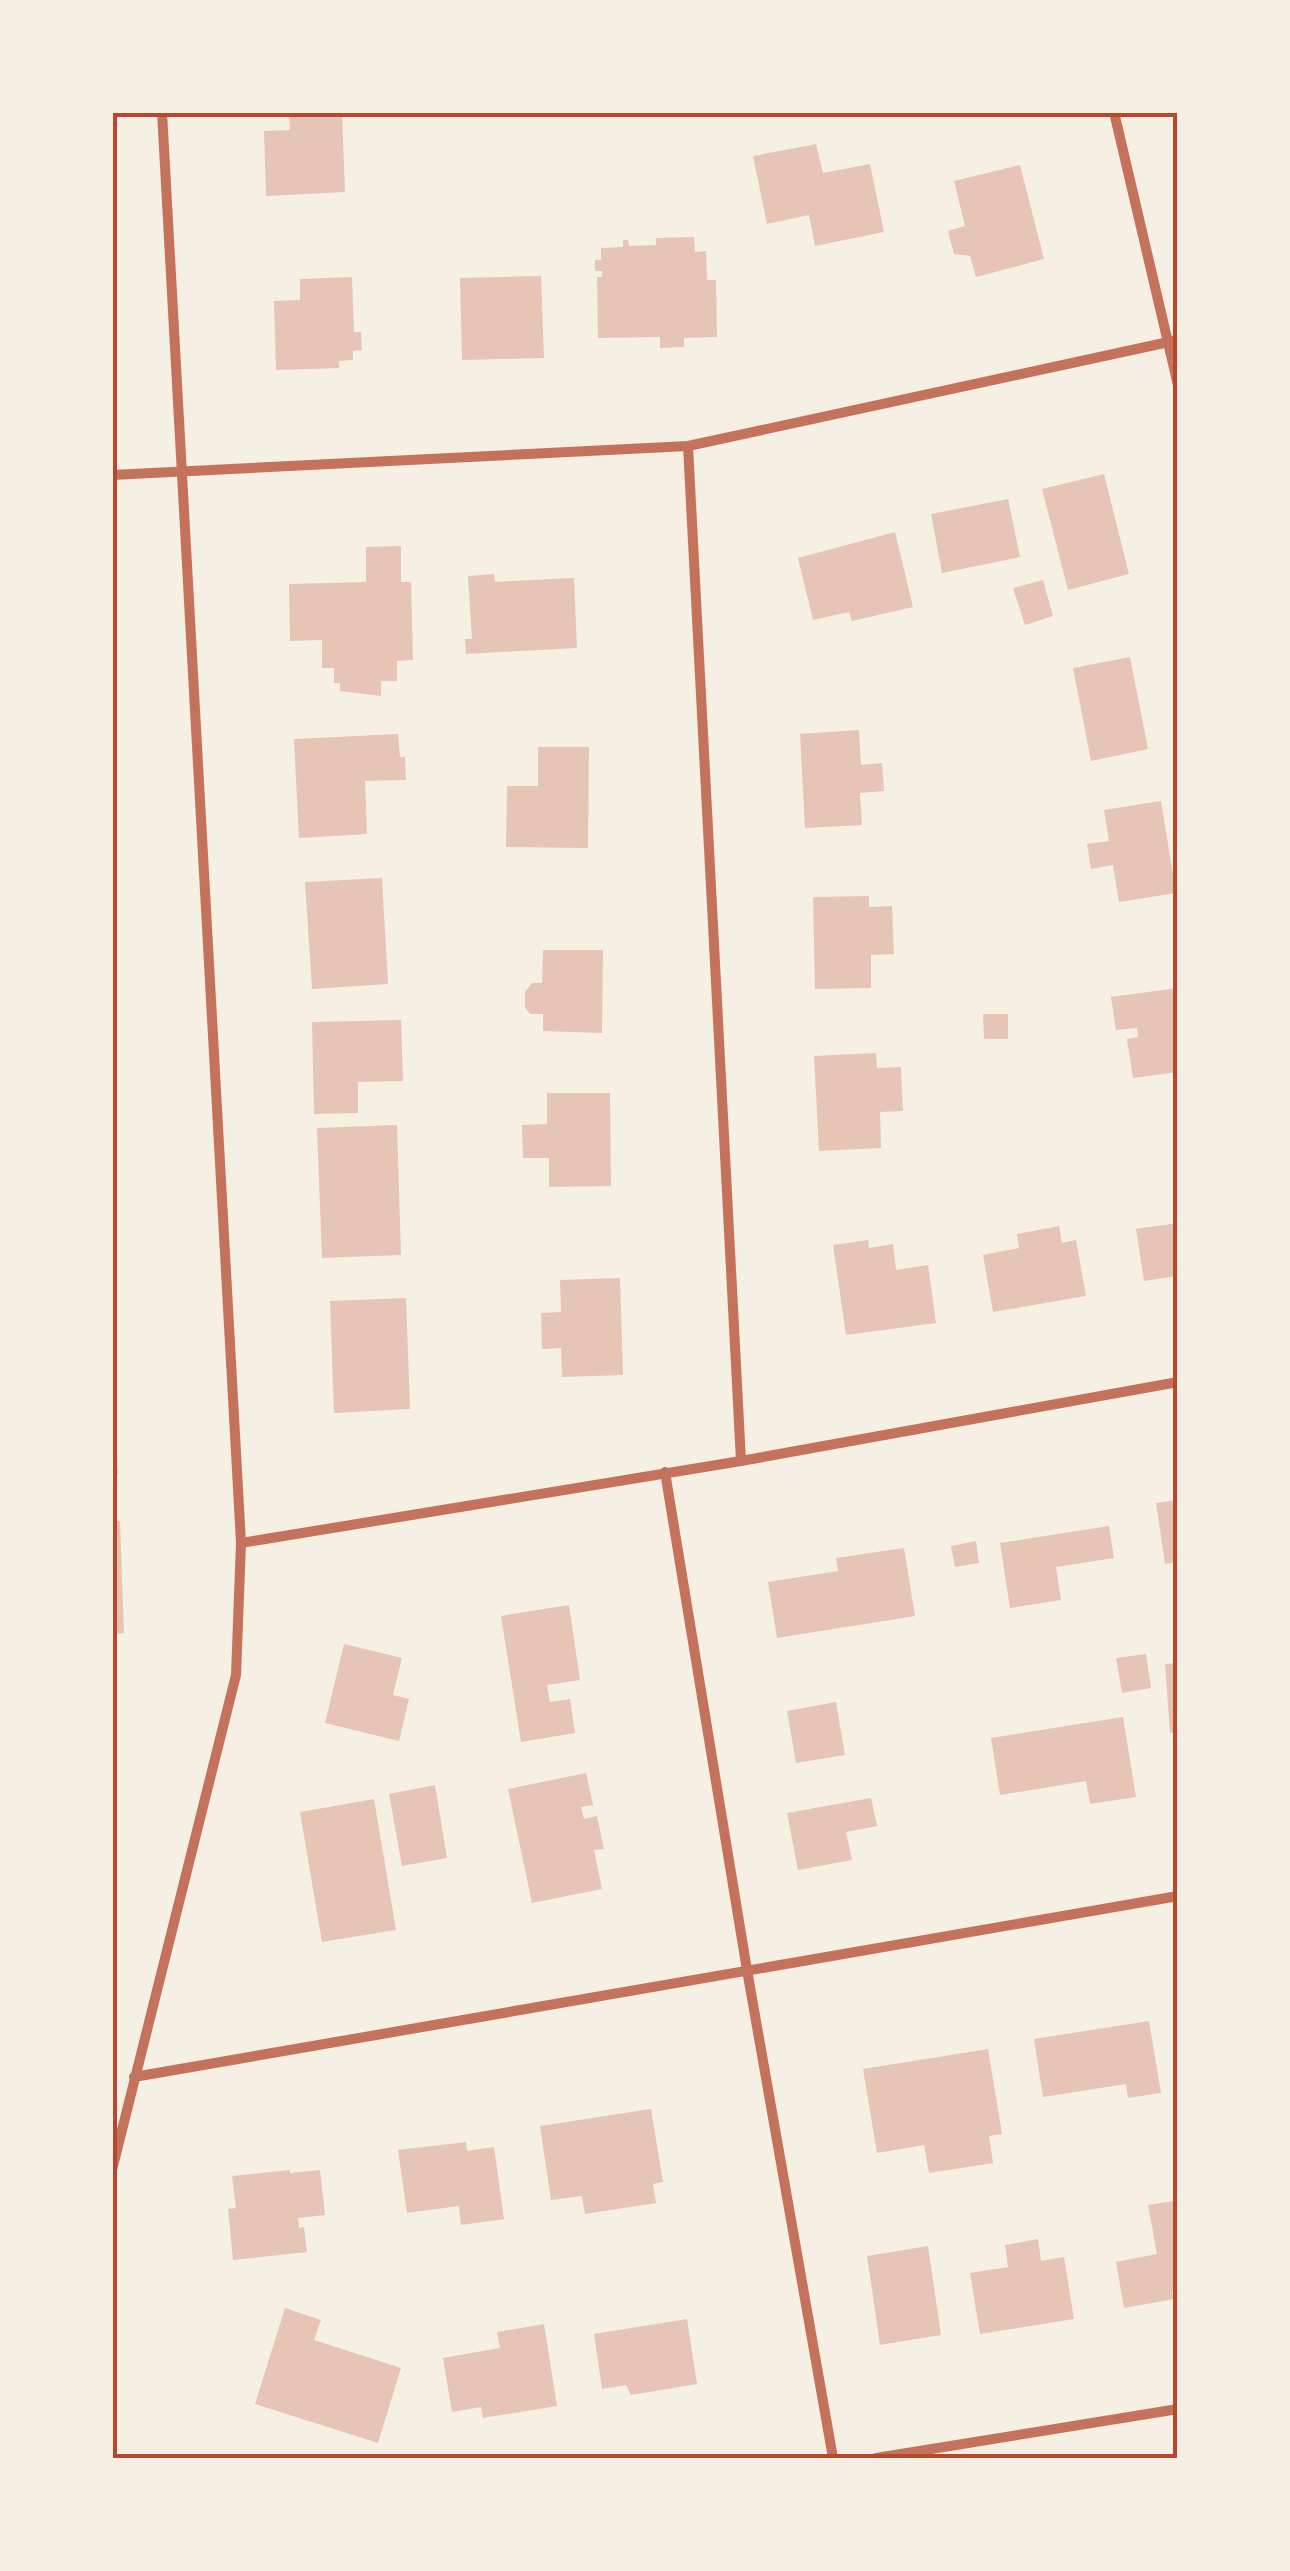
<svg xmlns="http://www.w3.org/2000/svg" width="1290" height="2571" viewBox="0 0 1290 2571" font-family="'Roboto Condensed',sans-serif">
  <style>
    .building { fill: #e6c5b7 }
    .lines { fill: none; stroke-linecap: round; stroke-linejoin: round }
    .minor { stroke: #c5725c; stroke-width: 10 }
    .neatline { fill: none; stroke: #b5482f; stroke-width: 4 }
  </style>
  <rect width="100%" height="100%" fill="#f6efe4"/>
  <g class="building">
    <polygon points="289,112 342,112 345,192 266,196 264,131 290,130"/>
    <polygon points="816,144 823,173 870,164 884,232 815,246 809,215 767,224 753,156"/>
    <polygon points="1020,165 1044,259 976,277 970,256 954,254 948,231 965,226 954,181"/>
    <polygon points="694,237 695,252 706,251 707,280 716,280 717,337 684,338 684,347 660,348 660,337 598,338 597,277 602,277 602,271 595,271 595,260 601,260 601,248 623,247 623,240 628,240 629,246 656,245 656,238"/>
    <polygon points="541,276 544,358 462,360 460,278"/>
    <polygon points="352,277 354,332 361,332 362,350 353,351 353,360 339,361 339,368 276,370 274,301 300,300 300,279"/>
    <polygon points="1104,474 1129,574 1068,590 1042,489"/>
    <polygon points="1008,499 1020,557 942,573 931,514"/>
    <polygon points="895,532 913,607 852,621 849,612 813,620 798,558"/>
    <polygon points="401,546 401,582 411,582 413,660 397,661 397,681 381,681 381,696 340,691 340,683 334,683 334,668 322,668 322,640 290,641 289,584 366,582 366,547"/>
    <polygon points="494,574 495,582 574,578 577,648 466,654 465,639 472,639 468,576"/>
    <polygon points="1043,580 1053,616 1025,625 1013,588"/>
    <polygon points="1130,657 1148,749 1091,761 1073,668"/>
    <polygon points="859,730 861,765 882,763 884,791 860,793 862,825 805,828 800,734"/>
    <polygon points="398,734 400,757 405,757 406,780 365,781 367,834 299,838 294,739"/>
    <polygon points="538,747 589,747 588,848 506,847 507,786 538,786"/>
    <polygon points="1161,801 1176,893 1119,902 1113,865 1091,869 1087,844 1109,841 1104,810"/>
    <polygon points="382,878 388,984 312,989 305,882"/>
    <polygon points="869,896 869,907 892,906 894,954 871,955 871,988 815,989 813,897"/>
    <polygon points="543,950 603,950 602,1033 543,1031 543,1014 530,1014 525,1007 525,992 532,983 542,983"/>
    <polygon points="1178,988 1178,1072 1133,1078 1127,1039 1138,1037 1137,1028 1116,1030 1111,997"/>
    <polygon points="983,1014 1008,1014 1008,1039 984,1039"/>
    <polygon points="401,1020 403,1081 358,1082 358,1113 314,1114 312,1022"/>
    <polygon points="876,1053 877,1068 901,1067 903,1111 880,1112 881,1148 819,1151 814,1056"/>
    <polygon points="547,1093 610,1093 611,1186 549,1187 549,1158 523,1158 522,1125 547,1124"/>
    <polygon points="397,1125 401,1255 322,1258 317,1128"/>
    <polygon points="1178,1223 1178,1276 1144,1281 1136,1229"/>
    <polygon points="1059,1226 1062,1243 1076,1240 1086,1296 993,1312 983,1255 1019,1248 1017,1234"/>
    <polygon points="868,1240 869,1248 893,1244 896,1270 928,1265 936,1323 846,1335 833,1245"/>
    <polygon points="620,1278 623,1375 562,1377 561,1348 542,1349 541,1313 561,1312 560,1280"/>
    <polygon points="406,1298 410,1409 334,1413 330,1301"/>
    <polygon points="112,1435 115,1435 118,1474 112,1475"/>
    <polygon points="1178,1500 1178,1562 1165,1564 1156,1503"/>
    <polygon points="112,1521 120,1521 124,1633 112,1634"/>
    <polygon points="1109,1526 1114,1558 1056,1567 1061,1600 1010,1608 1000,1543"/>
    <polygon points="976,1541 979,1563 955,1567 951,1546"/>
    <polygon points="904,1548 915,1616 777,1638 768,1582 838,1571 836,1558"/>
    <polygon points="569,1605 580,1680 547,1685 550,1702 570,1699 575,1733 521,1742 501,1616"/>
    <polygon points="344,1644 402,1658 393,1695 409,1699 399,1741 325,1723"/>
    <polygon points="1146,1654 1151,1688 1122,1693 1116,1658"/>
    <polygon points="1178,1663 1178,1732 1170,1733 1165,1664"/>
    <polygon points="836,1702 845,1755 796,1763 787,1711"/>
    <polygon points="1123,1717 1136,1797 1090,1804 1086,1781 1000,1795 991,1738"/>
    <polygon points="586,1773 593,1805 581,1807 584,1819 597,1816 604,1849 594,1850 602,1889 532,1903 508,1789"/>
    <polygon points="435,1785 447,1858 402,1866 389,1794"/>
    <polygon points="871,1798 877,1826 846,1832 852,1860 798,1870 787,1813"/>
    <polygon points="374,1799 396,1930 322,1942 300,1812"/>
    <polygon points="1149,2021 1161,2093 1128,2098 1126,2084 1043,2097 1034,2039"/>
    <polygon points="988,2049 1002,2134 989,2136 993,2163 929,2173 924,2145 877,2153 863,2069"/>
    <polygon points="651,2109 663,2182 653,2184 656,2203 585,2214 582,2196 551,2200 540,2126"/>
    <polygon points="466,2142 467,2151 494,2147 504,2219 461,2225 459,2206 407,2213 398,2150"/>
    <polygon points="290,2170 290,2173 320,2170 325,2215 298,2218 299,2228 304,2227 307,2252 233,2260 228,2209 236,2208 232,2176"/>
    <polygon points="1178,2200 1178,2292 1172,2292 1174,2299 1124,2308 1116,2262 1157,2254 1148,2205"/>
    <polygon points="1038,2239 1041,2261 1064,2257 1074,2319 980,2334 970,2273 1008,2267 1005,2245"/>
    <polygon points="928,2246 941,2335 880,2345 867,2256"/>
    <polygon points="285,2308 321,2320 314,2340 401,2368 378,2443 255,2404"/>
    <polygon points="687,2319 697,2384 631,2395 626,2385 602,2389 594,2334"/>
    <polygon points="544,2324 557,2406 483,2418 481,2407 452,2412 443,2358 500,2348 497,2332"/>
  </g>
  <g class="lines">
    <g class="minor">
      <polyline points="1114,112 1178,385"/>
      <polyline points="688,446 741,1461"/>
      <polyline points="112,475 688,446 1178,340"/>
      <polyline points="665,1472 747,1970 833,2458"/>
      <polyline points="241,1543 741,1461 1178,1382"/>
      <polyline points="134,2077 1178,1896"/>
      <polyline points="112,2170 236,1675 241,1543 162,112"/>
      <polyline points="876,2458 1178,2409"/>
    </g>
  </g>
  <rect width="1290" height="2571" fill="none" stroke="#f6efe4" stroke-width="230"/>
  <rect x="115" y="115" width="1060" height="2341" class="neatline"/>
</svg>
